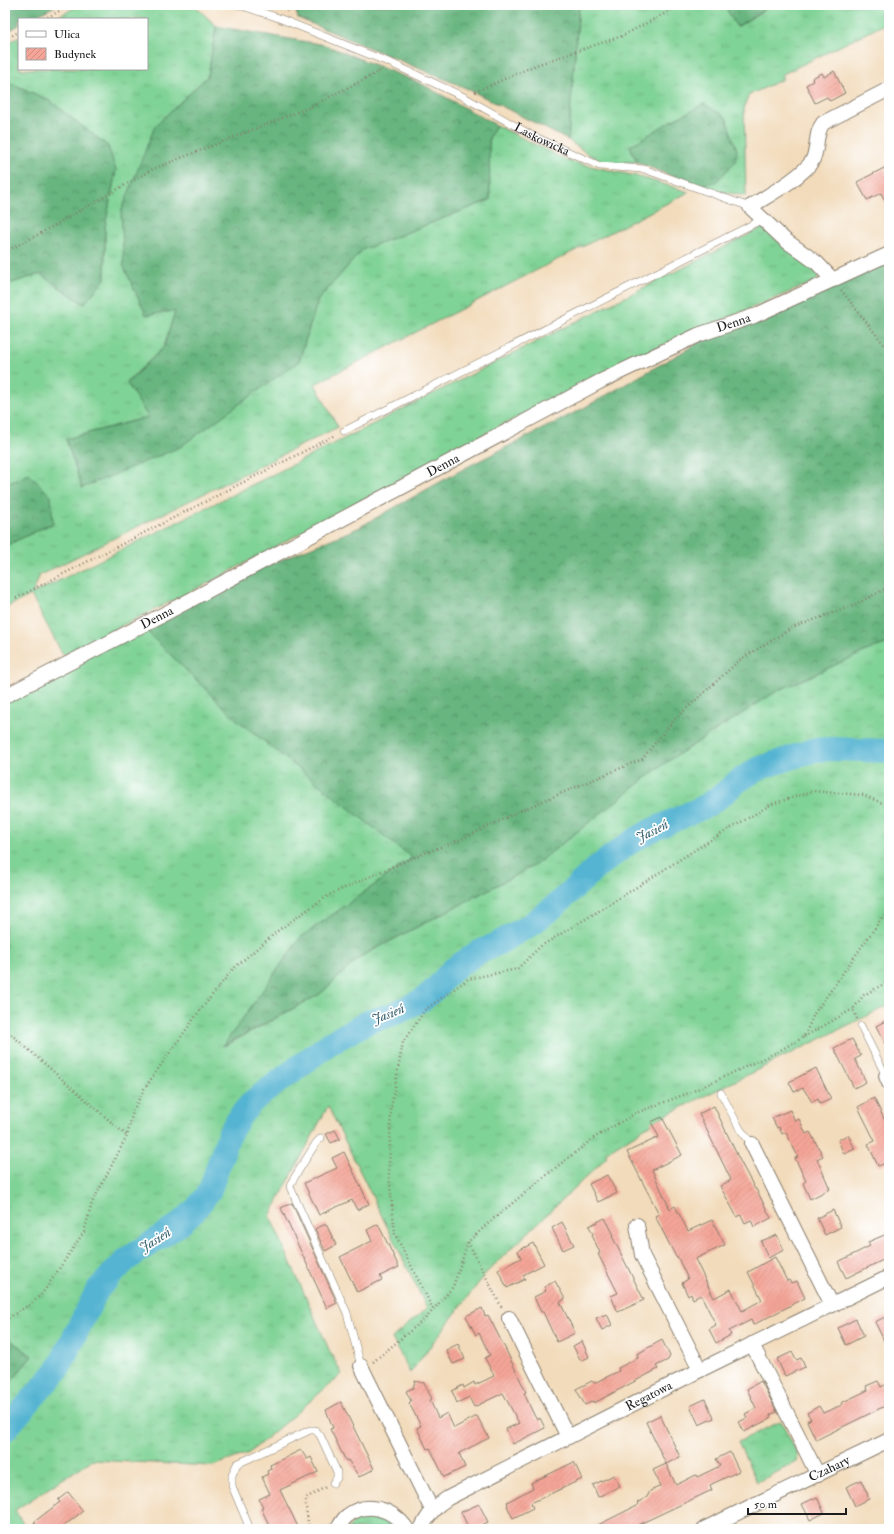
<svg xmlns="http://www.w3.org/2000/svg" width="894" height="1534" viewBox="0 0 894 1534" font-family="'IM FELL Double Pica',serif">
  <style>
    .grass { fill: url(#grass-tufts); stroke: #4e7859 }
    .forest { fill: url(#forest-crowns); stroke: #42684e }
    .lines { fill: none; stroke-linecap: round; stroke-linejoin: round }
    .river { stroke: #54b4d2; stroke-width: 24 }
    .building { fill: url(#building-hatch) }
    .service-casing { stroke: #877c6c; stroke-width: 8 }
    .minor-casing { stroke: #877c6c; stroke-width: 16 }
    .path { stroke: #877c6c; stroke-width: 2.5; stroke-dasharray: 1 3; stroke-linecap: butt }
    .service { stroke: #fff; stroke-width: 7 }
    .minor { stroke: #fff; stroke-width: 14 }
    .labels { text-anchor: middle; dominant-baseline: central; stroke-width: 3.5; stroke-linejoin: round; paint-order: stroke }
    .street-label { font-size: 13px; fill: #1c1c1c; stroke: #fff }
    .water-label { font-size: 14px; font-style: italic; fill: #35606e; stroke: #fff }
  </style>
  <defs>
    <pattern id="grass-tufts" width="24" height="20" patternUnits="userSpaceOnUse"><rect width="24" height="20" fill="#80d396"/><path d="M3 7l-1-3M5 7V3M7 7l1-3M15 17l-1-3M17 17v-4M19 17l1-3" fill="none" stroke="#6eb581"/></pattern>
    <pattern id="forest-crowns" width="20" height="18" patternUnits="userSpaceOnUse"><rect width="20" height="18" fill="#68b57f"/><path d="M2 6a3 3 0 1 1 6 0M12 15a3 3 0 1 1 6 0" fill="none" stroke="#559267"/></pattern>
    <pattern id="building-hatch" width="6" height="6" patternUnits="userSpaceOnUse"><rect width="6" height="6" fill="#f4a597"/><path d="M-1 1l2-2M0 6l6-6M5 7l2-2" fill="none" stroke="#d18d82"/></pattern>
  </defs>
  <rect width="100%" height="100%" fill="#fff"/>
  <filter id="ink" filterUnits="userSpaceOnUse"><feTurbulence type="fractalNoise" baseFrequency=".025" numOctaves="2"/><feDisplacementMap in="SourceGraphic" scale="8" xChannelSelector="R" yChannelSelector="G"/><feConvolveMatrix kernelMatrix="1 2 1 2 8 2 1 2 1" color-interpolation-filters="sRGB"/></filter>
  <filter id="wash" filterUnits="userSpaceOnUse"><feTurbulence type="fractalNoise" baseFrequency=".012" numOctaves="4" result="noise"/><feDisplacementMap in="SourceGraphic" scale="16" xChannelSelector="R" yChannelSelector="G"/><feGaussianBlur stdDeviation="0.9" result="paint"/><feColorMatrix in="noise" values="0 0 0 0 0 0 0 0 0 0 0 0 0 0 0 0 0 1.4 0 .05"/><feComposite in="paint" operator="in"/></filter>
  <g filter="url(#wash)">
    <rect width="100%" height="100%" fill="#f2dbbb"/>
    <g class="grass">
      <polygon points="80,5 194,5 216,26 208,76 155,126 175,311 164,347 127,382 148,417 66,439 82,488 299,361 318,300 362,250 490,200 489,137 496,125 568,161 640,177 689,192 315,384 338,427 40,575 32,594 260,481 762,228 819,275 816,281 667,343 486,433 210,582 63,655 31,595 5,608 5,546 53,523 29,474 5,485 5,285 40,274 84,304 105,278 105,227 116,170 50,101 5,80 5,44 19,37 19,69 147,69 147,19 53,19"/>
      <polygon points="579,5 724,5 737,27 771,5 889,5 889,22 781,75 783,79 749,95 744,106 746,196 698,187 716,181 735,162 630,146 637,162 605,163 588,154 568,140"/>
      <polygon points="141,626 412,858 300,938 225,1046 320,994 360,957 535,865 662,765 777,691 873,648 889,643 889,1005 662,1117 605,1153 607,1157 487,1272 410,1373 392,1338 427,1308 328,1106 270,1216 330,1352 342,1374 249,1453 213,1466 92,1460 15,1510 26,1529 5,1529 5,1384 13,1379 32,1356 5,1336 5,698"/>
      <polygon points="781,1421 798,1455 797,1462 757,1482 738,1442"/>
      <path d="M371,1515C384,1516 387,1518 395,1529H347L359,1517Z"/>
    </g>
    <g class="forest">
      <polygon points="5,5 57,5 30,19 19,19 19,25 5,33"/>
      <polygon points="294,5 579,5 568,140 466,88 298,18"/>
      <polygon points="724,5 771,5 737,27"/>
      <polygon points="216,26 325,45 420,83 496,125 489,138 490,200 362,250 318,300 299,361 180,447 82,488 66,439 148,417 127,383 164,347 175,311 146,315 124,267 121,212 155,126 208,76"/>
      <polygon points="5,80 50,101 108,146 116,170 105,227 105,279 84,304 40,274 5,285"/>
      <polygon points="704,104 726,117 737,150 735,162 716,182 698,187 637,162 630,146 671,121"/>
      <polygon points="889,260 889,643 873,648 777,691 662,765 535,865 360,957 320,994 223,1046 300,938 412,858 236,719 141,626 220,585 358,528 465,468 582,409 700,342 753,323"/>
      <polygon points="29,474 51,496 53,523 5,546 5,485"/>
      <polygon points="5,1336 32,1356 13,1379 5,1384"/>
    </g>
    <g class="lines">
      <polyline class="river" points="5,1430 58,1369 98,1289 126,1260 177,1226 196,1209 210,1190 229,1134 241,1115 253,1101 330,1043 370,1021 391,1015 424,999 438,986 452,970 477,953 497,944 530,925 555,906 595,869 628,844 650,831 706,806 722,795 737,782 757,769 814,750 832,749 889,751"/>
    </g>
    <g id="blocks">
      <g class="building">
        <polygon points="834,71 845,93 830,101 827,97 815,103 806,85 813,81 812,78 822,73 824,77"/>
        <polygon points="884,168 889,179 889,209 881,193 867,200 857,182"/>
        <polygon points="889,1019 889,1051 876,1026"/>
        <polygon points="852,1039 861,1056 855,1059 866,1082 854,1088 834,1048"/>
        <polygon points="816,1068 831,1099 820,1104 818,1099 812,1102 803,1088 794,1092 789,1082"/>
        <polygon points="874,1098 889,1129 889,1162 878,1166 868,1144 875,1141 858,1107"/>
        <polygon points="714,1106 739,1159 755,1189 756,1189 771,1218 754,1227 751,1220 745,1223 741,1215 737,1217 720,1186 731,1180 699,1114"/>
        <polygon points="790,1110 795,1121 799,1119 806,1134 810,1132 823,1156 817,1159 830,1189 810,1199 803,1183 806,1181 795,1158 798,1157 786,1132 782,1134 779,1127 777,1128 772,1118"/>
        <polygon points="662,1117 682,1155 652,1170 670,1209 675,1206 688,1231 712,1220 725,1245 695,1259 714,1298 731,1289 742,1311 762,1300 748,1272 775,1257 787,1281 789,1280 791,1283 797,1281 805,1298 753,1325 751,1320 729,1331 731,1335 716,1343 709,1329 716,1325 701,1295 693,1299 691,1294 688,1296 682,1283 688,1279 677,1256 676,1257 655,1216 659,1214 627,1152 659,1137 651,1122"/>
        <polygon points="335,1130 340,1139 331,1143 326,1134"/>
        <polygon points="848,1135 855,1149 844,1154 838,1140"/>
        <polygon points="344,1152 369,1204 357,1210 352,1200 319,1215 304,1183 337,1168 332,1158"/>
        <polygon points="607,1175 617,1193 598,1202 589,1184"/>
        <polygon points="292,1203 337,1303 327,1308 281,1208"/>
        <polygon points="833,1210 841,1227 825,1235 817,1218"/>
        <polygon points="605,1218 614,1235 612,1236 644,1300 618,1312 611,1296 618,1293 598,1254 600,1253 592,1235 593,1234 589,1226"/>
        <polygon points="562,1222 574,1245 563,1250 552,1228"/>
        <polygon points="326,1224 336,1245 325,1251 315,1229"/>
        <polygon points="378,1224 399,1267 380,1276 382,1280 357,1292 340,1257 372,1241 367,1230"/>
        <polygon points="889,1233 889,1254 886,1256 887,1258 846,1278 838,1262 870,1246 868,1242"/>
        <polygon points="777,1235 784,1250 768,1258 761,1241"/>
        <polygon points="533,1243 544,1264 523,1275 525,1279 507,1288 498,1270 521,1258 518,1251"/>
        <polygon points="555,1281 565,1299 560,1302 575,1333 557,1342 543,1312 541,1312 534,1297 546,1291 544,1287"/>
        <polygon points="482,1308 485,1316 488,1315 505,1348 526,1392 524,1393 534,1415 537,1420 540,1418 545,1428 513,1444 506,1429 519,1423 503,1393 474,1407 469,1397 457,1403 452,1391 463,1385 464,1388 474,1382 475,1385 494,1376 485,1358 490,1355 479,1333 476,1335 466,1316"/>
        <polygon points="607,1314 612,1325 602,1330 596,1318"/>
        <polygon points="889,1315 889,1351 875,1322"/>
        <polygon points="856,1319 864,1336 846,1345 838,1328"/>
        <polygon points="662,1340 670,1356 668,1360 656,1366 658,1369 594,1403 593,1401 585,1405 576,1389 592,1381 594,1383 619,1371 618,1368 638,1358 637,1354"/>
        <polygon points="582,1341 589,1357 581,1361 573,1346"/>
        <polygon points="458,1344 465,1359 453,1364 446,1350"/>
        <polygon points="792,1352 796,1360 801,1358 805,1367 785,1376 777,1359"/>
        <polygon points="415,1381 424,1383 432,1399 430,1400 438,1418 447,1413 454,1428 477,1416 489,1438 459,1453 465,1467 444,1477 430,1448 427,1449 417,1428 421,1426 409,1403 411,1401 406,1391 413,1388"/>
        <polygon points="761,1381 777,1412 770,1415 771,1418 744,1432 739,1422 747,1418 745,1414 756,1408 747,1389"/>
        <polygon points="878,1381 881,1387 889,1383 889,1404 816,1440 807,1421 811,1419 807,1413 819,1406 823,1413 842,1405 841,1403 868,1390 866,1386"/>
        <polygon points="705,1399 714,1418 699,1425 690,1406"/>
        <polygon points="341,1402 374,1469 359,1477 348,1460 346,1461 330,1429 333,1428 326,1410"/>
        <polygon points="660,1415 680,1457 666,1464 646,1422"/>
        <polygon points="301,1450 307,1459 311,1457 318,1472 280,1490 299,1529 271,1529 261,1508 263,1507 259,1499 270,1494 262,1477 268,1474 267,1471 271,1469 270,1465"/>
        <polygon points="730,1452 739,1471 710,1485 712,1490 629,1529 590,1529 638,1505 637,1503 647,1497 650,1491 661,1486 653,1470 666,1464 676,1485 696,1475 697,1477 720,1466 716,1459"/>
        <polygon points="574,1462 582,1479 531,1503 533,1508 513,1518 507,1506 508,1505 507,1502 533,1488 531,1483"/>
        <polygon points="614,1475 620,1486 598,1497 593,1485"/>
        <polygon points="861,1480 868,1495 867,1495 869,1499 855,1506 846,1487"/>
        <polygon points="68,1492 83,1511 60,1529 40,1529 34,1522 60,1502 58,1500"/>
        <polygon points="817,1497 824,1513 810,1520 802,1504"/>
        <polygon points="479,1504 488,1522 472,1529 469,1529 461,1512"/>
      </g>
    </g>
  </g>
  <g filter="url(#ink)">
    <use href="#blocks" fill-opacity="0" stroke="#877c6c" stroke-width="1"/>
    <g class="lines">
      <g class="service-casing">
        <g id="service">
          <path id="s1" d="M239,5L276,17L393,64L464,97L533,136L600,166L644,169L750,207"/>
          <polyline points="344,431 763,219"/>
          <polyline points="861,1026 886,1076"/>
          <polyline points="721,1093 740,1129 752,1144"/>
          <polyline points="321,1138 316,1143 291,1183 290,1187 347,1313 361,1366"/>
          <polyline points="250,1529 232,1486 232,1475 237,1464 310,1430 315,1430 320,1435 337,1472 337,1478 333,1483"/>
        </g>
      </g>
      <g class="minor-casing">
        <g id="minor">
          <path d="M833,280L817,263L785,240L750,207C767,196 802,177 812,161C819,149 814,135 823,123L889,89"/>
          <path id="s2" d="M5,696L166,613L601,381L698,335L754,316L889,254"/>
          <polyline points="886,1076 889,1083"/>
          <polyline points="752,1144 832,1305"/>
          <polyline points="637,1225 642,1255 700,1370"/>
          <polyline points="509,1318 568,1437"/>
          <polyline points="752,1344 818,1475"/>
          <polyline points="361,1366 432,1510"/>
          <path d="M338,1529C340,1525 343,1519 347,1516C367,1500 393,1509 407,1529"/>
          <path id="s3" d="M421,1529C428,1515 435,1506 448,1498L700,1370L889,1277"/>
          <path id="s4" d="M704,1529L889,1440"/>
        </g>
      </g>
      <g class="path">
        <polyline points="287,11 296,5"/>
        <polyline points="44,19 71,5"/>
        <polyline points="5,39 19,32"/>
        <polyline points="475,92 536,65 622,36 681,5"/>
        <polyline points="5,252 39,234 153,169 308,108 382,70"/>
        <polyline points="841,290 889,351"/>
        <polyline points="16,598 336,435"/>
        <polyline points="857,1019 853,1009 864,995 889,981"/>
        <polyline points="5,1029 127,1136"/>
        <polyline points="804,1037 853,1009"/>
        <polyline points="468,1242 502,1308"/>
        <polyline points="433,1309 395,1234 389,1175 391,1108 403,1042 425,1010 468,979 517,969 541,946 607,906 709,841 772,804 813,791 863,795 889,806"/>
        <polyline points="5,1320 32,1303 42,1294 84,1232 92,1203 127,1136 133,1111 144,1089 198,1013 233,969 280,929 329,895 412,858 462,839 522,810 642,759 675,719 741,659 792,628 854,605 889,587"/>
        <polyline points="373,1362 427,1317 453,1287 468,1242 492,1220 549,1173 595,1137 636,1113 691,1092 775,1053 804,1037 814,1014 889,908"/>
        <polyline points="309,1529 306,1508 306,1498 326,1487"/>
      </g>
      <use href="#service" class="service"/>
      <use href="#minor" class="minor"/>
    </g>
  </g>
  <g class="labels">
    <g class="street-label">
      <text stroke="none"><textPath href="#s1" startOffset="332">Laskowicka</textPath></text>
      <text stroke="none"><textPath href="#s2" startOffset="819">Denna</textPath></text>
      <text stroke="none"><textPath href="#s2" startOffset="495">Denna</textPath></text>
      <text stroke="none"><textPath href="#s2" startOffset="171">Denna</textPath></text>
      <text stroke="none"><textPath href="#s3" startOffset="267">Regatowa</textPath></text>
      <text stroke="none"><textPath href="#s4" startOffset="139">Czahary</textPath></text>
    </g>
    <g class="water-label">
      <text transform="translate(652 831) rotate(-27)">Jasień</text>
      <text transform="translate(388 1014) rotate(-22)">Jasień</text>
      <text transform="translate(155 1240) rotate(-33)">Jasień</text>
    </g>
  </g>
  <rect width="894" height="1534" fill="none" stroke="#fff" stroke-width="20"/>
  <rect x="18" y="18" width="130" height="52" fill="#ffffff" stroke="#a4a4a4"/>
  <rect x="26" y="31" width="20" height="6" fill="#ffffff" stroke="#a4a4a4"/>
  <text x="54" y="38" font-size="12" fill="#1c1c1c">Ulica</text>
  <rect x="26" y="48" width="20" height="12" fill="url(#building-hatch)" stroke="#a4a4a4"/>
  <text x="54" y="58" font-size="12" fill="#1c1c1c">Budynek</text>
  <path d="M748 1508v6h98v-6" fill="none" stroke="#1c1c1c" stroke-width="2"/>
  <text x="754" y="1508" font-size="12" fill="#1c1c1c" stroke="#ffffff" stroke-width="3" paint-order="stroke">50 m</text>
</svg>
